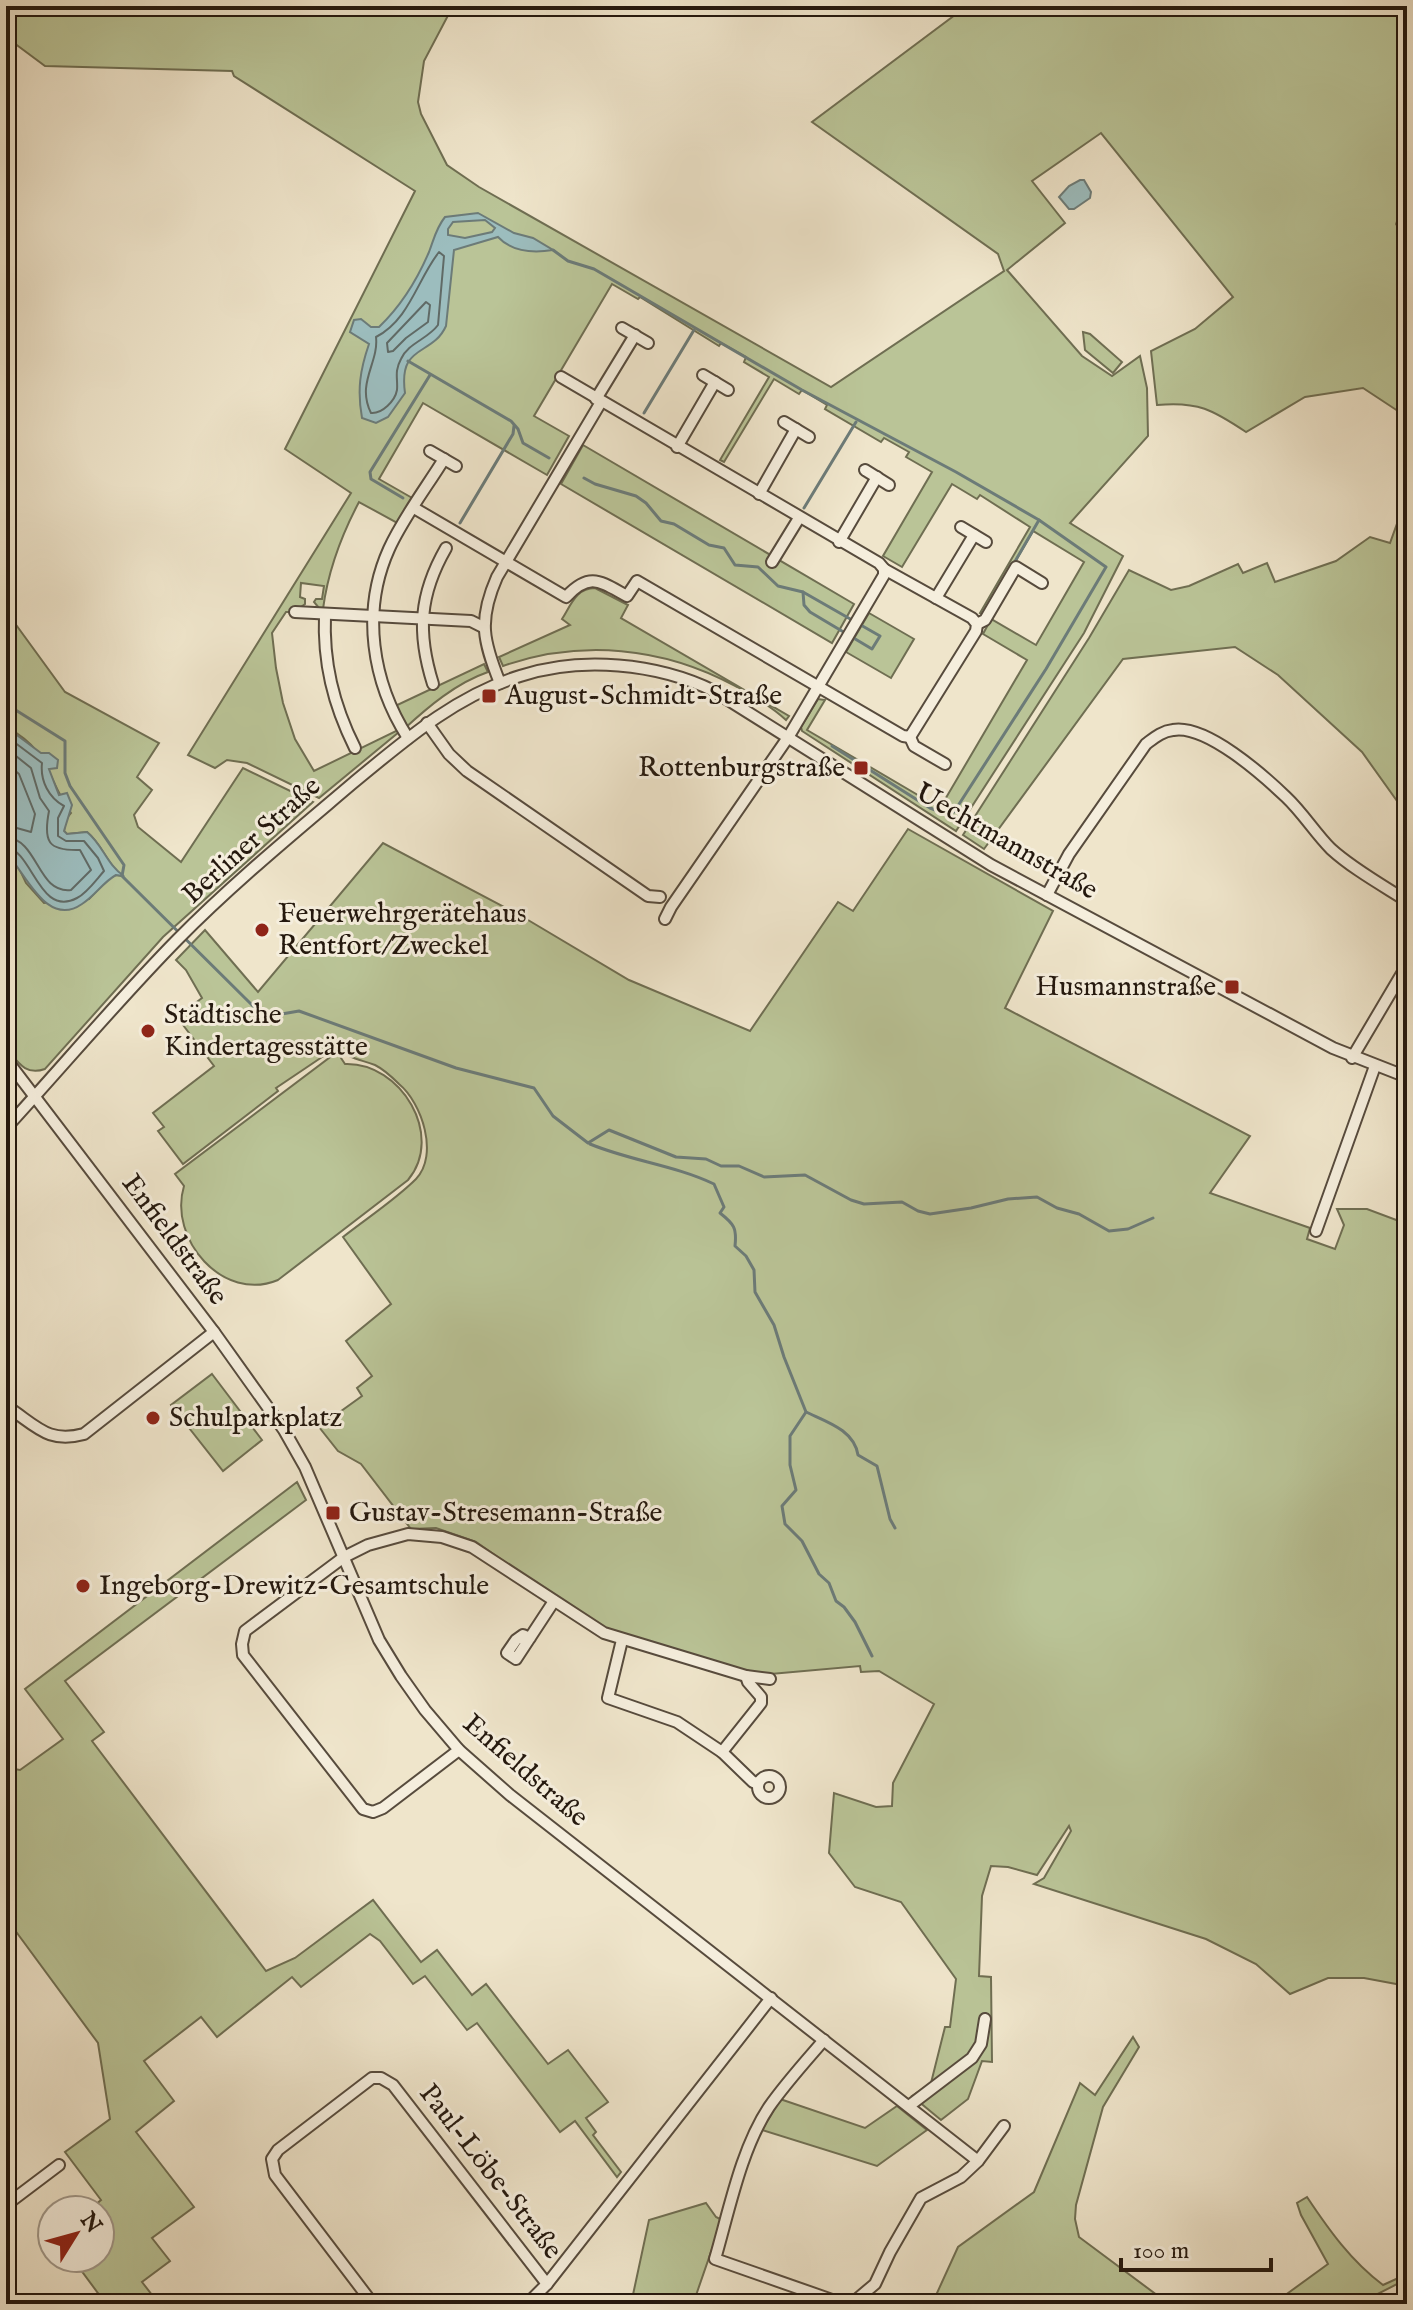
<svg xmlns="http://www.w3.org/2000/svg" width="1413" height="2310" viewBox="0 0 1413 2310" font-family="'IM FELL English',serif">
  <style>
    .green { fill: #bac497; stroke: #6f6e52; stroke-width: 2 }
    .water { fill: #9cbdbe; stroke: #6c7b78; stroke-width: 2; fill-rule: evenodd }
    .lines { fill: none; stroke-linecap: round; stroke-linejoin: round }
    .shore { stroke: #606a66; stroke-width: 2 }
    .stream { stroke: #6c7b78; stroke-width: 3 }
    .minor-casing { stroke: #574b3d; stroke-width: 14 }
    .minor { stroke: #f5eedd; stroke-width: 10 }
    .poi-dot { fill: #8f2418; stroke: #f5eedd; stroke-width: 3 }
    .labels { text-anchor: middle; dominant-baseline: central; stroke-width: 6; stroke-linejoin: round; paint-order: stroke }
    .poi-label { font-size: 28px; fill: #24180e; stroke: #f5eedd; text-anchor: start }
    .street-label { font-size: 28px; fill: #24180e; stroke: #f5eedd }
  </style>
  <rect width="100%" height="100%" fill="#efe5cb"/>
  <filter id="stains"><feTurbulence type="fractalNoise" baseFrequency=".0025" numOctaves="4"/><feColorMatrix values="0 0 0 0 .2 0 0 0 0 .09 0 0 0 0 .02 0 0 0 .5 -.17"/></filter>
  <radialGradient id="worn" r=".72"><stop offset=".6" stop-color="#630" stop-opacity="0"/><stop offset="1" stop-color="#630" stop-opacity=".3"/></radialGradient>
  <g class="green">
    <path d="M6,6H453L424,61L418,102L421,114L447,165L479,187L831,387L1004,271L998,254L812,122L967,6H1407V209L1399,216L1396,224L1407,240V417L1363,388L1305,397L1246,432C1213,410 1198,401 1157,405L1151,351L1195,329L1233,297L1101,133L1032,181L1065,223L1007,270L1082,356L1112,376L1140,356L1147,388L1148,436L1070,523L1123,556L1084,633L956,831L802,731L801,727L818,699L825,700L807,730L940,808L1027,660L983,634L991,619L1036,645L1084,562L1033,531L984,615L980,613L1030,527L980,495L977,499L952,484L902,567L883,556L932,472L906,457L909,452L884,438L881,442L825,409L827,405L802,390L799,394L774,379L724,462L720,460L769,377L744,362L746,357L721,343L719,346L640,297L638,299L612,284L534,416L569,436L547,475L423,403L379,479L414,499L399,524L359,502C341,536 328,571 323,609L319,608L314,602L316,599H322L324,586L301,583L300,597L305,599V604L301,607L292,608L291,612H286L272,633L276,668L283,703L295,739L314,771L398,730L399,732L319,798L247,763L227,760L215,768L188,755L351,493L285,449L415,191L234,76L232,71L45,66L6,37Z"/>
    <polygon points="1083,332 1090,334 1122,362 1113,373 1085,350"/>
    <polygon points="583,445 854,604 832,643 561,484"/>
    <polygon points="1407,496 1407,815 1362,752 1278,675 1235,647 1123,659 984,849 963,835 1089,638 1129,570 1171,590 1189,586 1238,564 1243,573 1267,563 1275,582 1336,561 1370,537 1390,543"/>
    <path d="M595,588L628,605L621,618L789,716L786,720C771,706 753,696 735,686C663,647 581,639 503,666L499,657L570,625L562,619C571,605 576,588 595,588Z"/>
    <path d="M6,611L65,692L159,743L137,777L152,790L134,815L138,827L181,862L243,768L313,802L163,937L45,1069C25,1076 18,1062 6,1048V853L18,866L26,883L44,903L89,899L107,880L116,875L122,876C107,864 102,844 87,832L67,834L64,831L66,819L71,813C45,776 51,751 6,727Z"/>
    <polygon points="869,613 914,639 891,678 846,652"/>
    <path d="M484,664L488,672C456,683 428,707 404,729L393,707Z"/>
    <path d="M908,829L1053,911L1005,1008L1250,1136L1210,1193L1310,1228L1307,1239L1335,1249L1344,1225L1337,1209H1367L1407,1224V1986L1364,1978H1328L1290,1994L1256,1964L1206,1939L1034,1884L1044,1878L1071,1831L1069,1826L1037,1875L1008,1867L991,1866L982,1896L979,1976L991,1977L992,2062L982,2061L968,2099L941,2120L912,2096L931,2083L945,2027H950L956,1979L901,1902L855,1887L829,1853L834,1793L876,1807L892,1806L893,1783L934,1704L879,1671L861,1672L860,1666L758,1675L633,1640L594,1624L476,1542L436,1528L411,1529L361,1464L338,1451L319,1427L362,1396L357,1388L372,1376L346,1341L391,1304L343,1237C367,1218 395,1200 416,1179C439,1155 422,1103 399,1084C392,1077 383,1069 375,1065C359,1059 349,1059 337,1047L276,1088L278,1091L183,1164L158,1131L164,1127L153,1113L214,1066L177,1017L202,998L186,970L176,960L205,930L258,992L383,843L523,917L629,980L750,1031L838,902L853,911Z"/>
    <path d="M337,1052L345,1064C401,1062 445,1136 408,1180L278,1280C223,1303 168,1239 184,1186L175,1174Z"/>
    <polygon points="212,1374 262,1440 223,1471 171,1405"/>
    <polygon points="297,1482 306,1500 65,1681 104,1732 92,1741 266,1971 295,1958 373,1900 421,1962 437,1950 472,1995 486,1984 548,2064 568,2050 608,2102 586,2118 596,2132 593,2135 621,2172 617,2177 575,2121 560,2132 477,2023 467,2030 425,1976 413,1984 380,1941 370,1934 301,1987 292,1977 217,2037 201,2017 144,2061 174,2101 136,2132 194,2207 152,2238 170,2261 142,2282 159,2304 106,2304 72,2258 100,2258 100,2210 89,2210 101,2200 65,2152 110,2119 98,2043 6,1918 6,1770 9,1768 20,1770 63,1739 25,1689"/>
    <polygon points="1133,2037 1139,2047 1103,2107 1076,2205 1075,2219 1079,2237 1169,2304 932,2304 958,2247 1034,2192 1080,2083 1095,2095"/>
    <polygon points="780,2099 865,2128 897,2106 927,2130 877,2166 762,2130"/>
    <path d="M1307,2197C1329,2230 1351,2261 1383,2285L1407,2274V2279L1358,2304H1273L1328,2264L1301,2215L1297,2203Z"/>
    <polygon points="706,2203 716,2217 722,2220 693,2304 631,2304 649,2220"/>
  </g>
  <g class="water">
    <polygon points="1080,180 1084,180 1091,192 1090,198 1074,209 1069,209 1059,197 1069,186"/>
    <path d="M478,213L514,233L533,238L553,250C534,253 512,252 498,237L454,250L446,326C432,357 398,343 405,393L388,417L376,423L362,418C357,390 360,370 369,344L350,332L354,320L361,319L371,327H379C401,306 417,280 429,252C434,239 436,228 445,217ZM485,220L495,228L492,232L465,238L448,235V229L453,222Z"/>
    <path d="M6,727L41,753H49L58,760L57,768L49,769L59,795L67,793L72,805L64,831L67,834L87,832C103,845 107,865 124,876L116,875C103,882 95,896 82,904C46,929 25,871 6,853Z"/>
  </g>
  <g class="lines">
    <g class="shore">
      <path d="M439,252L444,256L438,325C428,339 408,343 401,359C394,372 398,378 397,390C395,401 382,414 371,413C356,383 379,363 376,337C410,319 417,280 439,252Z"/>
      <polygon points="426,302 430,305 428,322 406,338 393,351 388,352 387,343"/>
      <path d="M6,736L42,763C40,781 49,798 64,806L58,818V836L66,841H84L98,858L104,871C96,880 87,893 77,898C39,918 33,851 6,847"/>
      <path d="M6,748L31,768L40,798L49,811C43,842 48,851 80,850L91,870L71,890C37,894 39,840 6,837"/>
      <polyline points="6,763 19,774 35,814 31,832 6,825"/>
    </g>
    <g class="stream">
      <polyline points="553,250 568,261 594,269 802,390 956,472 1039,520 1106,567 1046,669 954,812 948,815 930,808 832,746"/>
      <polyline points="408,361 511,421 518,429 523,443 549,458"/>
      <polyline points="644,413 694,330"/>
      <polyline points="584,478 595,484 636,496 646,503 661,521 674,524 709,545 724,548 735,565 758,567 778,586 803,592 804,605 810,612 872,649 880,636 859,624"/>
      <polyline points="403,498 371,479 370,472 430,375"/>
      <polyline points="804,508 856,422"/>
      <polyline points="460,523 513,434 514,426"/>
      <polyline points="1013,565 1039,520"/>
      <polyline points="803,592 852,620"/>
      <polyline points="6,704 65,741 65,773 70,786 124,865 122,876 253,1006 276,1015 299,1011 456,1068 534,1088 553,1116 588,1143 609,1130 676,1157 706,1159 721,1166 739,1166 764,1177 805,1175 851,1200 864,1204 902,1202 918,1211 930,1214 971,1208 1008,1199 1037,1197 1057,1208 1079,1214 1109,1231 1128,1229 1153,1218"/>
      <path d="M590,1144C631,1161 674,1165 714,1184L724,1207L720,1213C734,1224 737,1228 735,1246L746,1256L754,1270L755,1292L774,1325L784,1357L806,1412L790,1436V1465L796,1490L782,1506L785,1524L802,1541L819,1574L829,1583L836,1601L844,1607L855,1622L872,1656"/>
      <path d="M806,1412C827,1422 854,1430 858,1455L877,1466L890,1519L895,1528"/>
    </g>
    <g class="minor-casing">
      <g id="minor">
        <polyline points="622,328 648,343"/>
        <polyline points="703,375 728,390"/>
        <polyline points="561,377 879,563 884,569 884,575 789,736 671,907 665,919"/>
        <polyline points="596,399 635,335"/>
        <polyline points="784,422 809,437"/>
        <polyline points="677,447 715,382"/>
        <polyline points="430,451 456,466"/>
        <polyline points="865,470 889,485"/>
        <polyline points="759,494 796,429"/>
        <path d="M414,508L566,597C590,571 601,582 627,596L637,581L903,736L910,737L976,631L977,624L972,618L884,569"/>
        <polyline points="961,527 986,542"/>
        <polyline points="839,542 877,477"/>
        <polyline points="772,562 799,518"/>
        <polyline points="936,598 974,535"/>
        <polyline points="295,612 471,621 483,627"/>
        <path d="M325,614C323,662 333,704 355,748"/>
        <polyline points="977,624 985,620 1016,567 1042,583"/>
        <path d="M500,683C483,641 478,620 497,577L601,402"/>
        <path d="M433,684C417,633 419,595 446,548"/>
        <polyline points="427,723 449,754 467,771 648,896 660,897"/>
        <polyline points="910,737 914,746 945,764"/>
        <path d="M408,738C372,682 361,611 389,549C403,518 426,488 444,459"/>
        <path d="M1047,895L1069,854L1146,744C1154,738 1162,731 1173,730C1206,724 1263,775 1286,797C1303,813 1315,833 1331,849C1353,869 1382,885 1407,901"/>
        <polyline points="1352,1058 1407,965"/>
        <polyline points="6,1059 214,1332 284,1430 305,1467 379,1640 401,1676 425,1710 459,1750 510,1795 978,2161"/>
        <path d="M6,1128C63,1066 118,1000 177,940C232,884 293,834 353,783C404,741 455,696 520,676C581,656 657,663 714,691L991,865L1333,1048L1407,1077"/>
        <polyline points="1316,1231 1375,1066"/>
        <path d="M6,1406C36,1425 47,1444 84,1434L214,1332"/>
        <polyline points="530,1638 523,1635 516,1640 507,1653 516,1659 554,1601"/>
        <polyline points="622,1640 608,1698 677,1722 722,1752 753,1782 758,1783"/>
        <polyline points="459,1750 383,1808 373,1812 363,1809 243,1655 242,1644 245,1631 344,1557 368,1545 408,1534 442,1537 472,1547 604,1633 746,1676 770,1679"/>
        <polyline points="722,1752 761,1703 761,1697 748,1682 746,1676"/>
        <circle cx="769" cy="1787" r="11"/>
        <path d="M824,2040C805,2062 785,2084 769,2107C741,2149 729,2211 715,2259L835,2301L856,2300L875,2284L890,2252L921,2198L961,2177L978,2161L1004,2126"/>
        <polyline points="909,2106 972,2058 981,2044 985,2019"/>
        <polyline points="6,2205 59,2165"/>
        <polyline points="373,2304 275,2175 272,2159 278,2150 372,2078 381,2078 393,2085 547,2284"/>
        <polyline points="527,2304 547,2284 771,1998"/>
      </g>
    </g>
    <use href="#minor" class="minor"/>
  </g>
  <g class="poi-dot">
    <rect x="481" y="688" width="16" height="16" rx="4"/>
    <rect x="853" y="760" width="16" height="16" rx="4"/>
    <circle cx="262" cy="930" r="8"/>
    <rect x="1224" y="979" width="16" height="16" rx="4"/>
    <circle cx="148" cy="1031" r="8"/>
    <circle cx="153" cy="1418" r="8"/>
    <rect x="325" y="1505" width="16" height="16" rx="4"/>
    <circle cx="83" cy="1586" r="8"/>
  </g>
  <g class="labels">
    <g class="poi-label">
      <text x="505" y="696">August-Schmidt-Straße</text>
      <text x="845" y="768" text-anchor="end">Rottenburgstraße</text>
      <text x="278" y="914">Feuerwehrgerätehaus<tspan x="278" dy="32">Rentfort/Zweckel</tspan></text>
      <text x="1216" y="987" text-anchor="end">Husmannstraße</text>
      <text x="164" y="1015">Städtische<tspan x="164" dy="32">Kindertagesstätte</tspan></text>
      <text x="169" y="1418">Schulparkplatz</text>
      <text x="349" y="1513">Gustav-Stresemann-Straße</text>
      <text x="99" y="1586">Ingeborg-Drewitz-Gesamtschule</text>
    </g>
    <g class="street-label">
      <text transform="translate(252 841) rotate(-42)">Berliner Straße</text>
      <text transform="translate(1006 842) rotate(30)">Uechtmannstraße</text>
      <text transform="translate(174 1240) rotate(53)">Enfieldstraße</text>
      <text transform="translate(525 1771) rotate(41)">Enfieldstraße</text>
      <text transform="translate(490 2172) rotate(52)">Paul-Löbe-Straße</text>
    </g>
  </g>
  <rect width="1413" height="2310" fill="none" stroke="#efe5cb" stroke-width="32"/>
  <rect x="8" y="8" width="1397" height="2294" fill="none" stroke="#24180e" stroke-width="4"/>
  <rect x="16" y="16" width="1381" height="2278" fill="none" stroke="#24180e" stroke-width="2"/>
  <g transform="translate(76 2234) rotate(53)"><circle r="38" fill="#f5eedd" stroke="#a1988a" stroke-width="2"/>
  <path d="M0-6L14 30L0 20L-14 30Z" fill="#8f2418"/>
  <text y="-12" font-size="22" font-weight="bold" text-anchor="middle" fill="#24180e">N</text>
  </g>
  <path d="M1121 2258v12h150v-12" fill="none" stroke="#24180e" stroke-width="4"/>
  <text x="1133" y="2258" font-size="24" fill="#24180e" stroke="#f5eedd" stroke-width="6" paint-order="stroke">100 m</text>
  <rect width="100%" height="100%" filter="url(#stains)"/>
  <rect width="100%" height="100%" fill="url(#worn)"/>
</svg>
